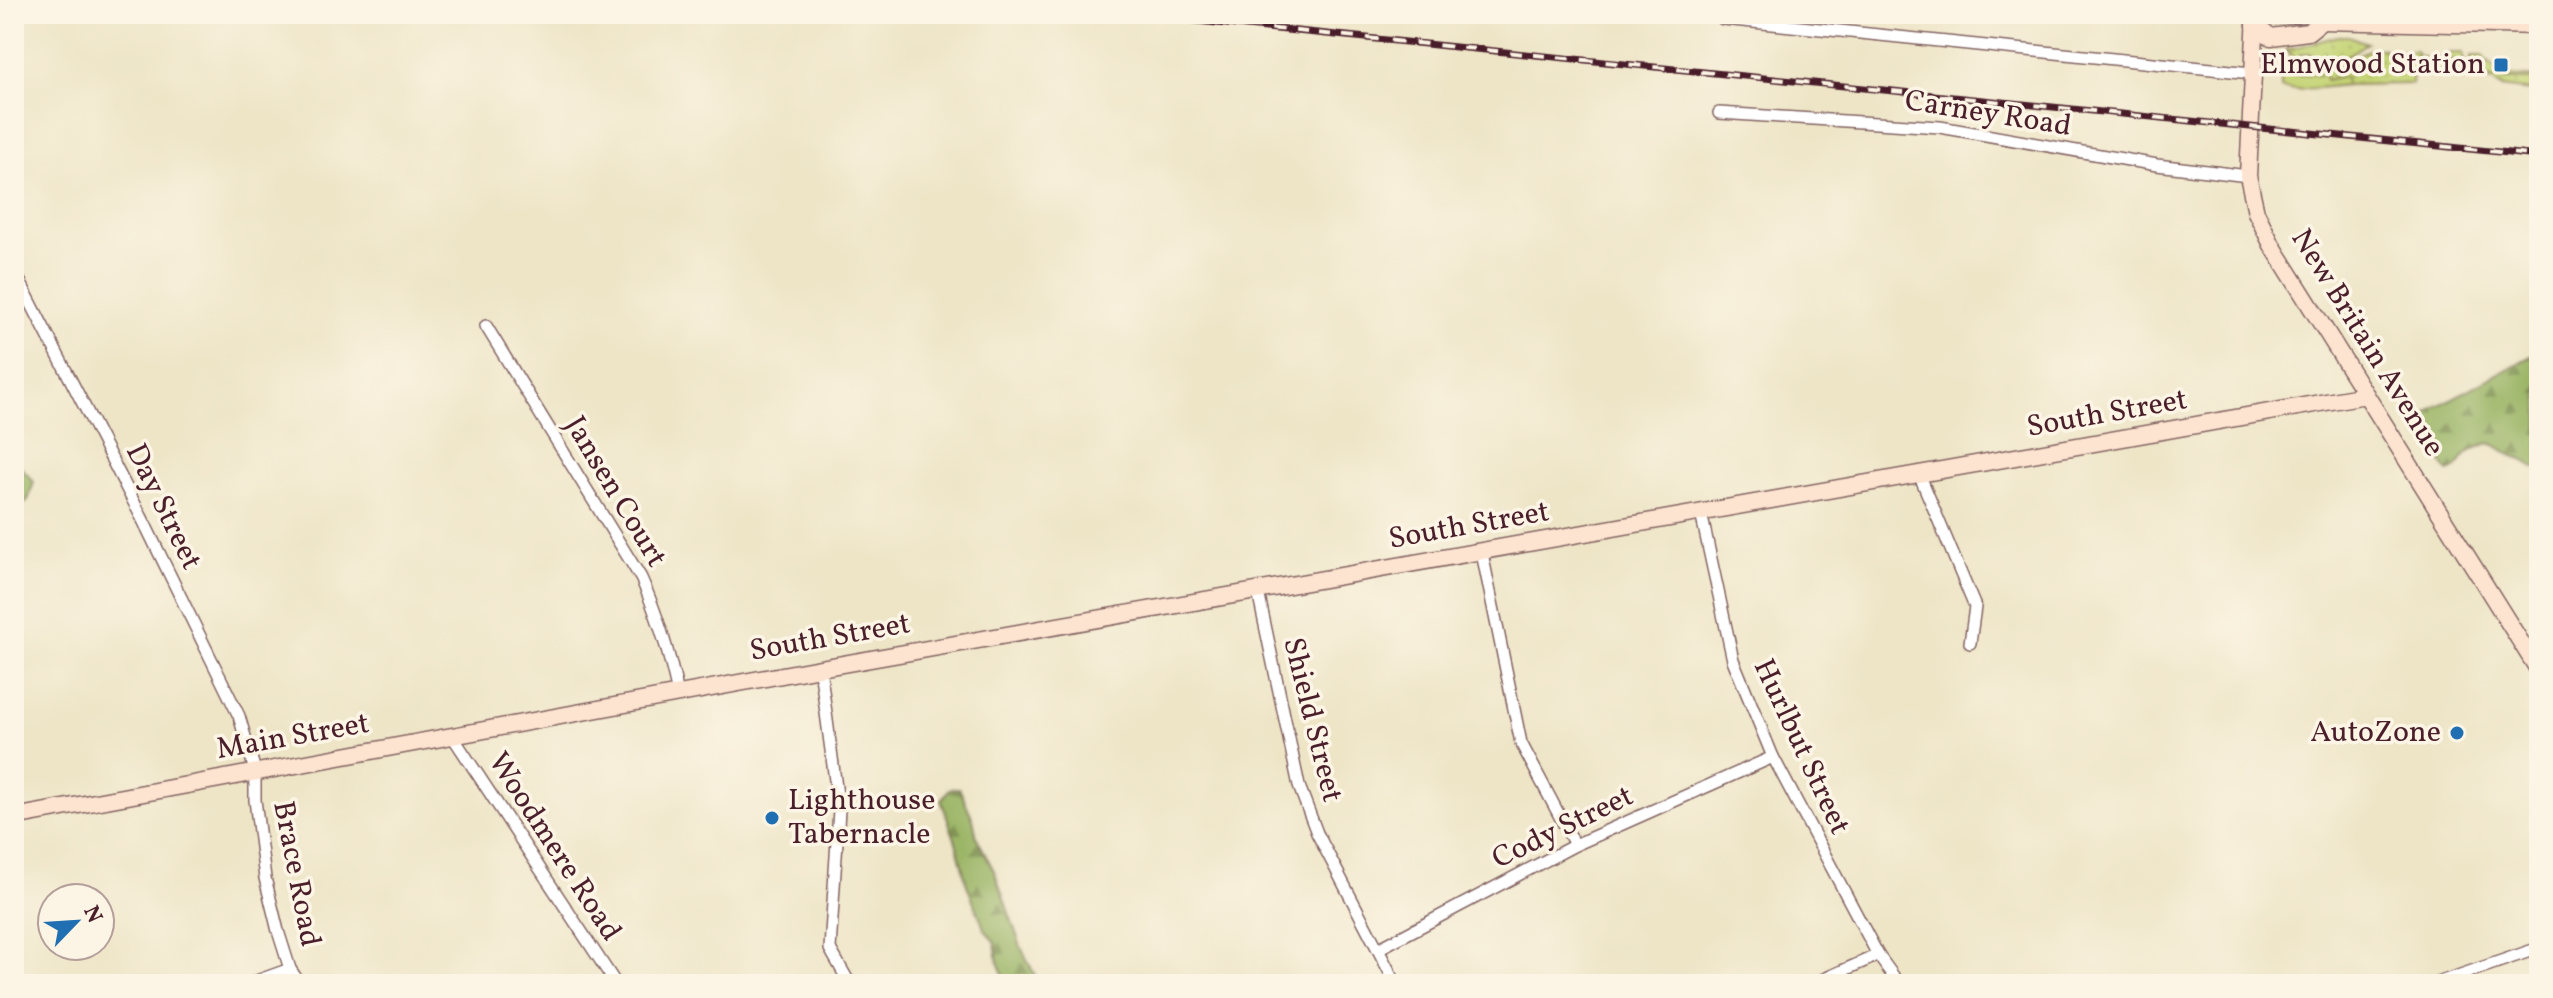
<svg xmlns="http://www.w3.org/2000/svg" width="2553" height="998" viewBox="0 0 2553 998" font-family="Vollkorn,serif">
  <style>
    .grass { fill: url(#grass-dots); stroke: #887a50; stroke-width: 2 }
    .forest { fill: url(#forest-firs); stroke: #736a49; stroke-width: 2 }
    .garden { fill: #c5d476; stroke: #887a50; stroke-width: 2 }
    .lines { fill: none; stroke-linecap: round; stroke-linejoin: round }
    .street-casing { stroke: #836462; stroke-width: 14 }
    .secondary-casing { stroke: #836462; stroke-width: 19 }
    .street { stroke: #fff; stroke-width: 11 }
    .secondary { stroke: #fde4d0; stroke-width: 16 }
    .rail-casing { stroke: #4a1f2b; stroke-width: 7 }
    .rail { stroke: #fcf5e5; stroke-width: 4; stroke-dasharray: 12; stroke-linecap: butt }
    .poi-dot { fill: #1f6fb2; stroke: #fcf5e5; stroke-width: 3 }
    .labels { text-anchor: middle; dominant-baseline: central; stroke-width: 7; stroke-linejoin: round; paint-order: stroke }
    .poi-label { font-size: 30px; fill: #4a1f2b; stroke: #fcf5e5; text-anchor: end }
    .street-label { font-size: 30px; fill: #4a1f2b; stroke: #fcf5e5 }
  </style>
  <defs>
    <pattern id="grass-dots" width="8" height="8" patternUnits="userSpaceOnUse" patternTransform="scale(2)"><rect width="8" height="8" fill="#c5d476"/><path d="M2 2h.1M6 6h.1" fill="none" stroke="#abb666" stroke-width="1.8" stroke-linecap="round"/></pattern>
    <pattern id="forest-firs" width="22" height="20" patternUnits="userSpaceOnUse" patternTransform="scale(2)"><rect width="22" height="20" fill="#9cb667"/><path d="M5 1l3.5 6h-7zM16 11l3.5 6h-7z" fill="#819355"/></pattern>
  </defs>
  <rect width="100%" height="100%" fill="#fcf5e5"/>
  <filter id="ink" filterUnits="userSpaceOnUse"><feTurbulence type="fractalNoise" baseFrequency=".0125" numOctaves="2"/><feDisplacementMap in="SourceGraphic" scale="16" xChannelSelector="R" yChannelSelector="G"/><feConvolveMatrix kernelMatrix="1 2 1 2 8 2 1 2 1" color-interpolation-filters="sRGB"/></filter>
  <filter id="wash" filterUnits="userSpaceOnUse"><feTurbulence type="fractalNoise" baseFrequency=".006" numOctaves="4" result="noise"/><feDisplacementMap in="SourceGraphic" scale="32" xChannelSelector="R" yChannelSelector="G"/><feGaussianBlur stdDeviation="1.8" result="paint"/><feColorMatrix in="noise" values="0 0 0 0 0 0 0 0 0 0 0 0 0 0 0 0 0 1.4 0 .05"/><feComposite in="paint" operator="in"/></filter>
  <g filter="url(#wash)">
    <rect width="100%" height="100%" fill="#eee5c7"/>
    <g class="grass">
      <path d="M2338,36H2348L2367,43C2349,54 2333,67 2312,64V54H2301L2295,59L2286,50Z"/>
      <path d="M2371,49H2385L2386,53L2415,51L2418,55L2416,57H2424V62H2430L2429,75L2412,76L2411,84L2346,85L2344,77L2326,80L2324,75H2281L2285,60C2323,84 2337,62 2371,49Z"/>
      <polygon points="2498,77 2505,80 2539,80 2539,92 2501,87 2488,79"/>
    </g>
    <g class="forest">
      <path d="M2539,352V469C2531,467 2530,464 2523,459C2522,458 2512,456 2511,455C2492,445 2495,437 2471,451C2460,457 2461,469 2448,472L2417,422L2434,408Z"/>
      <polygon points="14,460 34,482 28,500 14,515"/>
      <polygon points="959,788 973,819 977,838 994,871 1021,947 1039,984 1007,984 998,962 995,943 984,928 967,885 956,842 941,800 950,789"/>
    </g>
    <g class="garden">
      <polygon points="2451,53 2463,53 2464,72 2434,71 2457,70 2456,61 2435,60"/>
      <path d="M2471,56H2482C2503,78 2510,77 2539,77V80L2479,78V73L2471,72Z"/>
      <polygon points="2281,75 2325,75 2326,80 2344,77 2346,85 2296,90 2281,88"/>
    </g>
  </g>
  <g filter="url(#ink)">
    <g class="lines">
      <g class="street-casing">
        <g id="street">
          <polyline points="1723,19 2251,73"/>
          <polyline points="1719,113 1940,127 2157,165 2248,176"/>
          <polyline points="14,270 142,518 239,716 255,771 255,800 265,878 278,931 290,969 300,984"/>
          <path d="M486,326L641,578C659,618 669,652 678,694"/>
          <polyline points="1920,476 1975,607 1970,643"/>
          <polyline points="1701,513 1733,660 1773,757 1878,955 1899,984"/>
          <polyline points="1482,553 1521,743 1575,845"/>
          <polyline points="1258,592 1299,786 1317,833 1396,984"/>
          <polyline points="820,668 839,810 830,949 850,984"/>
          <polyline points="453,737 616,984"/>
          <polyline points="1378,949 1575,845 1773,757"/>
          <polyline points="248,984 290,969"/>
          <polyline points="1813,984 1878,955"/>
          <polyline points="2434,984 2539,948"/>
        </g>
      </g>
      <g class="secondary-casing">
        <g id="secondary">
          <polyline points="2256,14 2248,176 2256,212 2272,245 2539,671"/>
          <polyline points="2305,14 2316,16 2322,21 2539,26"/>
          <polyline points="2255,25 2271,37 2308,32 2322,21"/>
          <polyline points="2255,25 2268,16 2304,14"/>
          <polyline points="14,817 820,668 2366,395"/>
        </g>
      </g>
      <use href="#street" class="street"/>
      <use href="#secondary" class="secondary"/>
      <g class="rail-casing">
        <polyline id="rail" points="1128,14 2539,156"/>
      </g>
      <use href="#rail" class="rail"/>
    </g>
  </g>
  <g class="poi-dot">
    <rect x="2493" y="57" width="16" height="16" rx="4"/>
    <circle cx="2457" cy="733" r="8"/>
    <circle cx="772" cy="818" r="8"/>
  </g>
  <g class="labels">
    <g class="poi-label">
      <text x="2485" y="65">Elmwood Station</text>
      <text x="2441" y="733">AutoZone</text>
      <text x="788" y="801" text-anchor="start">Lighthouse<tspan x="788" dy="34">Tabernacle</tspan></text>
    </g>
    <g class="street-label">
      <text transform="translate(1988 114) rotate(9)">Carney Road</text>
      <text transform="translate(2367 343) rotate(58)">New Britain Avenue</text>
      <text transform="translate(2107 414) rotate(-10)">South Street</text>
      <text transform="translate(615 492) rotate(59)">Jansen Court</text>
      <text transform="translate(163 507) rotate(64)">Day Street</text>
      <text transform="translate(1469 526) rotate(-10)">South Street</text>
      <text transform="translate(830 638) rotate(-10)">South Street</text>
      <text transform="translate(1312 720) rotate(76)">Shield Street</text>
      <text transform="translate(293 737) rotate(-10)">Main Street</text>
      <text transform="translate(1801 747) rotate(65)">Hurlbut Street</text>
      <text transform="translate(1563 828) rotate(-26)">Cody Street</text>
      <text transform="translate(554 847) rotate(57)">Woodmere Road</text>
      <text transform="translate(296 874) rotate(79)">Brace Road</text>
    </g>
  </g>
  <rect width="2553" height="998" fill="none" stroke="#fcf5e5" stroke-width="48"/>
  <g transform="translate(76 922) rotate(65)"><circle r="38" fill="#fcf5e5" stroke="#b59f9b" stroke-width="2"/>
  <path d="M0-6L14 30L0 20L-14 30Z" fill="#1f6fb2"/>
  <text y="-12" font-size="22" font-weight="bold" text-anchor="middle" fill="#4a1f2b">N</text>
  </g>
</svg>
